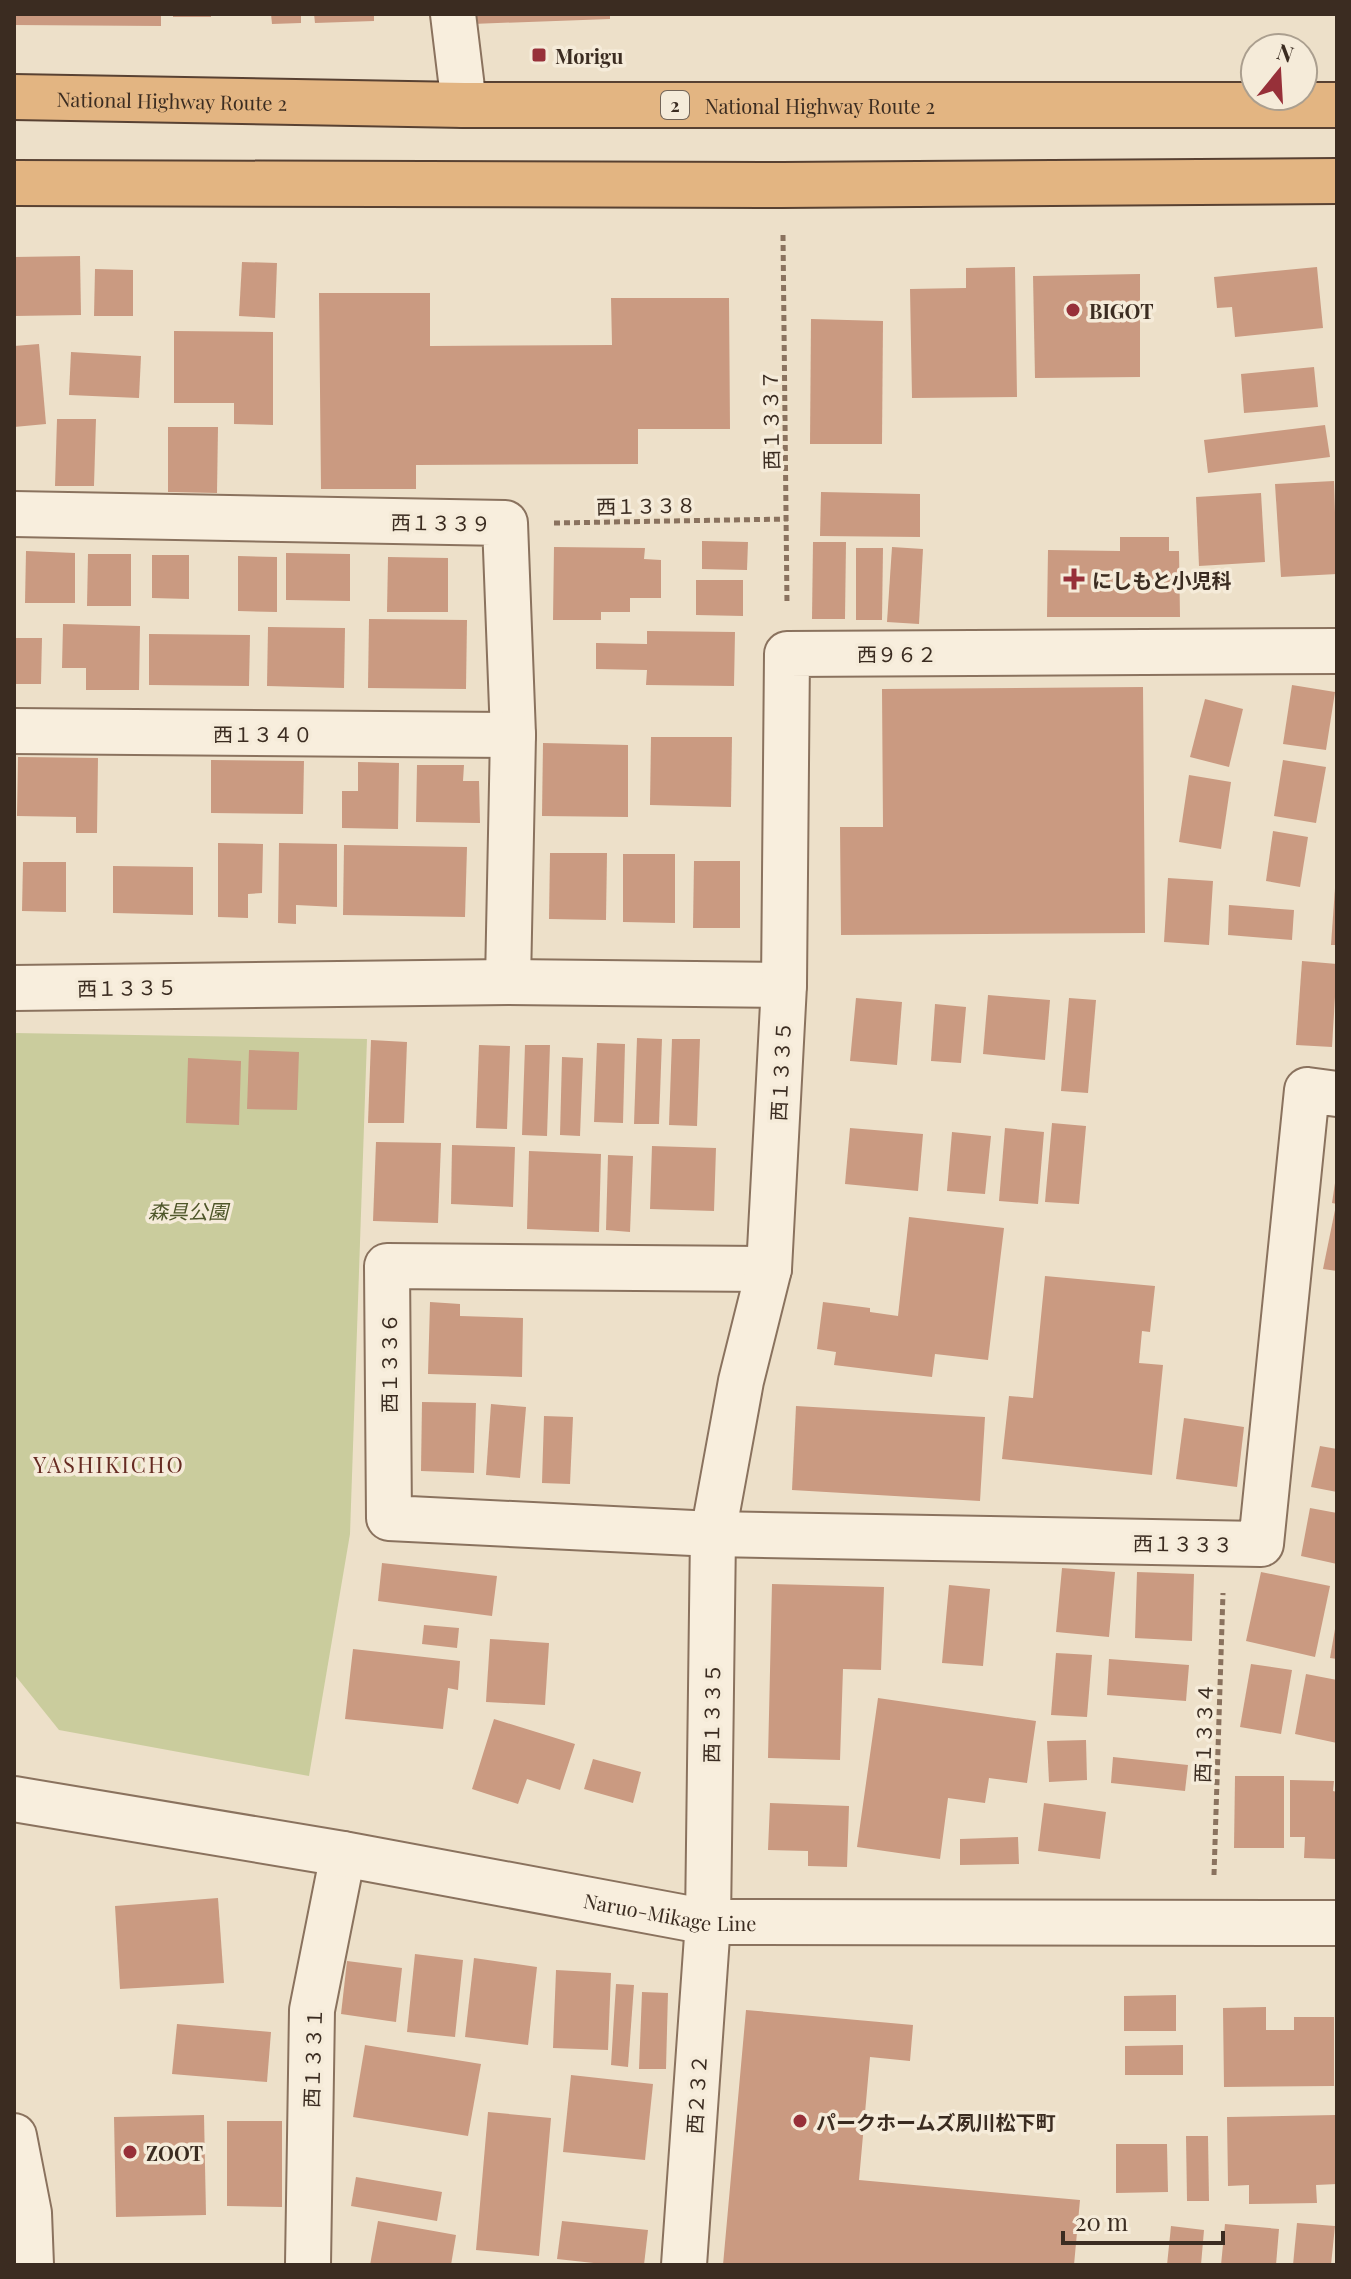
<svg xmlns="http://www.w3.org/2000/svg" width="1351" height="2279" viewBox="0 0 1351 2279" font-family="'Playfair Display','Noto Sans JP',serif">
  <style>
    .green { fill: #cacc9d }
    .building { fill: #ca9a81 }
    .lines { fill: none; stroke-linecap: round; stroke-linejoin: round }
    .minor-casing { stroke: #8a725e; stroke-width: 48 }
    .tertiary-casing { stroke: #8a725e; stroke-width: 48 }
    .trunk-casing { stroke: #584132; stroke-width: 48 }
    .path { stroke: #8a725e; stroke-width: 5; stroke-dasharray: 6 4; stroke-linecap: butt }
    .minor { stroke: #f8eedd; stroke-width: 44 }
    .tertiary { stroke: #f8eedd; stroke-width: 44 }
    .trunk { stroke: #e3b582; stroke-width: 44 }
    .poi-dot { fill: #973039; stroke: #f5ebd9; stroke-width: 3 }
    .labels { text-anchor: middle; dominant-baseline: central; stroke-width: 7; stroke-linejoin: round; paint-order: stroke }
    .shield { fill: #f5ebd9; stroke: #736558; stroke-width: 2 }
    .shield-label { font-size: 18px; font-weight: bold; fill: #3b2c21 }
    .poi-label { font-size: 20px; font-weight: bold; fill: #3b2c21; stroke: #f5ebd9; text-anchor: start }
    .street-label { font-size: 20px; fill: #3b2c21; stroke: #f5ebd9 }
    .park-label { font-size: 20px; font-style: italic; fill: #4e5629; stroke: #f5ebd9 }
    .neighbourhood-label { font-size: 22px; letter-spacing: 2px; fill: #662b22; stroke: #f5ebd9 }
  </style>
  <rect width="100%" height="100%" fill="#ede0c9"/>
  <polygon class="green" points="14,1033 367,1039 350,1534 309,1776 59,1730 14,1674"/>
  <g class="building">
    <polygon points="14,14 161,14 161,26 14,25"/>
    <rect x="173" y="14" width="38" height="3"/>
    <polygon points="271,14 301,14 301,23 272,24"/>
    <polygon points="314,14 374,14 374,21 315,23"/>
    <polygon points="472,14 610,14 610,19 472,24"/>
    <polygon points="80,256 81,315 14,316 14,257"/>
    <polygon points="242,262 277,263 275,318 239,316"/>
    <polygon points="1015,267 1017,397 912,398 910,289 966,288 966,268"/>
    <polygon points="1317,267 1323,328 1235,337 1232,307 1217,308 1214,277"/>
    <polygon points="95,269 133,270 133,316 94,316"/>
    <polygon points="1140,274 1140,377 1035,378 1033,276"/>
    <polygon points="319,293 430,293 430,346 612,345 611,298 729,298 730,429 638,429 638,464 416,465 416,489 321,489"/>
    <polygon points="811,319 883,321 882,444 810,444"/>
    <polygon points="174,331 273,332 273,425 234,424 234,403 174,403"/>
    <polygon points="39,344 46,424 14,427 14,346"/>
    <polygon points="71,352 141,356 139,398 69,395"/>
    <polygon points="1314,367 1318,407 1244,413 1241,374"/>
    <polygon points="57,419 96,419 94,486 55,486"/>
    <polygon points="1325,425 1330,457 1208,473 1204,440"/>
    <polygon points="168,427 218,427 217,493 168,492"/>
    <polygon points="1334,481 1337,574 1281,577 1275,484"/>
    <polygon points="821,492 920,494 920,537 820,536"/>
    <polygon points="1261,493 1265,562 1199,566 1196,497"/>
    <polygon points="1120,537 1169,537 1169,551 1179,551 1180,617 1047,617 1048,550 1120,551"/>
    <polygon points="702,541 748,542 747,570 702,569"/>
    <polygon points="813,542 846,542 845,619 812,619"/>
    <polygon points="554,547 645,548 644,559 661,560 661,598 630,598 630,612 601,612 601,620 553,620"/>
    <polygon points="892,547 923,549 919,624 887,622"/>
    <polygon points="856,548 883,548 882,620 856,620"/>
    <polygon points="26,551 75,553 75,603 25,603"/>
    <polygon points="286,553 350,554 350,601 286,600"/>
    <polygon points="88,554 131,554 131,606 87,606"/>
    <polygon points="152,555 189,555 189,599 152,598"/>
    <polygon points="238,556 277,557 277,612 238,611"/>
    <polygon points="388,557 448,558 448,612 387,612"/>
    <polygon points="696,580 743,580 743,616 696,615"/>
    <polygon points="369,619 467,620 466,689 368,688"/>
    <polygon points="63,624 140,626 139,690 86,690 86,668 62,668"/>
    <polygon points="268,627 345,628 344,688 267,686"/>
    <polygon points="647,631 735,632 734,686 646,685 647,670 596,669 596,643 647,644"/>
    <polygon points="149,634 250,635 249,686 149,685"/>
    <polygon points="14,638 42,638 41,684 14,684"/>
    <polygon points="1292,685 1335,692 1326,750 1283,744"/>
    <polygon points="1143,687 1145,933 841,935 840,827 883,827 882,689"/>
    <polygon points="1205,699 1243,709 1229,767 1190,757"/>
    <polygon points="651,737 732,737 731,807 650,805"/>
    <polygon points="543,743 628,745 628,817 542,816"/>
    <polygon points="18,757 98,758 97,833 76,833 76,817 17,816"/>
    <polygon points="211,760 304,761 303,814 211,813"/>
    <polygon points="1283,760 1326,767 1316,823 1274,816"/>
    <polygon points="358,762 399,763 398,829 342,828 342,791 358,791"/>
    <polygon points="417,765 464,765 463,781 479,781 480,823 416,822"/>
    <polygon points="1189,775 1231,782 1221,849 1179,842"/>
    <polygon points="1273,831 1308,837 1300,887 1266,881"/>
    <polygon points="218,843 263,844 262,893 248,894 248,918 218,917"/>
    <polygon points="279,843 337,844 337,907 296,905 296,924 278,923"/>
    <polygon points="344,845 467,847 465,917 343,915"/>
    <polygon points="550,853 607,853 606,920 549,919"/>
    <polygon points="623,854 675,854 675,923 623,922"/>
    <polygon points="694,861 740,861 740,928 693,928"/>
    <polygon points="23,862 66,862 66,912 22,911"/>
    <polygon points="113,866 193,867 193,915 113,913"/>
    <polygon points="1168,878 1213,881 1209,945 1164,942"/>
    <polygon points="1335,888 1337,888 1337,945 1331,945"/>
    <polygon points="1229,905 1294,910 1292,940 1228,935"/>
    <polygon points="1302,961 1337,964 1332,1047 1296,1045"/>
    <polygon points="988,995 1050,1000 1045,1060 983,1054"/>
    <polygon points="856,998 902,1002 897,1065 850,1061"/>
    <polygon points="1069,998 1096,1000 1088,1093 1061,1091"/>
    <polygon points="935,1004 966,1007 961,1063 931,1061"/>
    <polygon points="637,1038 662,1039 659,1124 634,1124"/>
    <polygon points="672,1039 700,1039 697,1126 669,1125"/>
    <polygon points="371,1040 407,1042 404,1123 368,1123"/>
    <polygon points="597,1043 625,1044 623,1123 594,1122"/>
    <polygon points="479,1045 510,1046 507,1129 476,1128"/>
    <polygon points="525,1045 550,1045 547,1136 522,1135"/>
    <polygon points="249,1050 299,1052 297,1110 247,1109"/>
    <polygon points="562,1057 583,1058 580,1136 560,1135"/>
    <polygon points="188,1058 241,1061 239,1125 186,1123"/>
    <polygon points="1052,1123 1086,1126 1079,1204 1045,1202"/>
    <polygon points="850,1128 923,1134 918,1191 845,1184"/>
    <polygon points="1005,1128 1044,1132 1038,1204 999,1201"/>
    <polygon points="952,1132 991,1136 985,1194 947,1191"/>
    <polygon points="376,1142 441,1143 438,1223 373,1221"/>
    <polygon points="452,1145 515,1147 513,1207 451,1204"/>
    <polygon points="652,1146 716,1148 714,1211 650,1209"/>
    <polygon points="529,1151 601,1154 599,1232 527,1229"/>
    <polygon points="608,1155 633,1156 630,1232 606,1230"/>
    <polygon points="1335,1183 1337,1183 1337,1204 1332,1203"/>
    <polygon points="1336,1205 1337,1206 1337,1271 1323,1269"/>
    <polygon points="909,1217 1004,1228 988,1360 935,1354 932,1377 834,1365 836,1352 817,1349 823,1302 870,1308 870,1312 898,1316"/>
    <polygon points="1045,1276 1155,1286 1150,1332 1142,1331 1139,1363 1163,1365 1152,1475 1002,1459 1009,1396 1033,1398"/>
    <polygon points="430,1302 460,1304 460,1316 523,1318 522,1377 428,1374"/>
    <polygon points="422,1402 476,1403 474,1473 421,1471"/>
    <polygon points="491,1404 526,1407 520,1478 486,1475"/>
    <polygon points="796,1406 985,1417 980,1501 792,1490"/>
    <polygon points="544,1416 573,1417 570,1484 542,1483"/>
    <polygon points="1184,1418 1244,1427 1237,1487 1176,1479"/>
    <polygon points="1320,1446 1337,1449 1337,1492 1311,1487"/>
    <polygon points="1310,1508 1337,1513 1337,1564 1301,1556"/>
    <polygon points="382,1563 497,1576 492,1616 378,1601"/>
    <polygon points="1062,1568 1115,1572 1109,1637 1056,1632"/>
    <polygon points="1137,1572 1194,1574 1192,1641 1135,1638"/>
    <polygon points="1261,1572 1330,1586 1315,1657 1246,1641"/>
    <polygon points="772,1584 884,1587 881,1670 843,1669 840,1760 768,1758"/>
    <polygon points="949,1585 990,1589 983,1666 942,1663"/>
    <polygon points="424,1625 459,1628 457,1648 422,1644"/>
    <polygon points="1335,1629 1337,1629 1337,1659 1330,1658"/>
    <polygon points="490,1639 549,1643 545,1705 486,1702"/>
    <polygon points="353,1649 460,1661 458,1690 448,1688 443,1729 345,1719"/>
    <polygon points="1056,1653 1092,1655 1087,1717 1051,1715"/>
    <polygon points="1109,1659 1189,1665 1186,1701 1107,1695"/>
    <polygon points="1251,1664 1292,1670 1281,1734 1240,1727"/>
    <polygon points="1306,1674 1337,1680 1337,1743 1295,1734"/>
    <polygon points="878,1698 1036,1721 1027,1783 989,1778 985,1803 948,1798 940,1859 857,1847"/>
    <polygon points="494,1719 575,1744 560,1790 527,1779 518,1804 472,1789"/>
    <polygon points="1086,1740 1087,1780 1049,1782 1047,1741"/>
    <polygon points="1113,1757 1188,1765 1185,1791 1111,1783"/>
    <polygon points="593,1759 641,1772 633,1803 584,1789"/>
    <polygon points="1235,1776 1284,1776 1284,1848 1234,1848"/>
    <polygon points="1290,1780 1334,1781 1333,1791 1337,1792 1337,1859 1304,1858 1305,1837 1290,1837"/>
    <polygon points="770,1803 849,1806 847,1867 808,1866 808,1851 768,1850"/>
    <polygon points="1044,1803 1106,1812 1100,1859 1038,1851"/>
    <polygon points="1018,1837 1019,1864 960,1865 960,1839"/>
    <polygon points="218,1898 224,1983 120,1989 115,1906"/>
    <polygon points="415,1954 463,1960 455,2037 407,2032"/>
    <polygon points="474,1958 537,1967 528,2045 465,2037"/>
    <polygon points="347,1961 402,1968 396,2022 341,2014"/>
    <polygon points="556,1970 611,1973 608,2050 553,2048"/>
    <polygon points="616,1984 634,1985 628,2067 611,2065"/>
    <polygon points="642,1992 668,1993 666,2069 639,2069"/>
    <polygon points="1176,1995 1176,2031 1124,2031 1124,1996"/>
    <polygon points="1266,2007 1266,2030 1294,2030 1294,2017 1334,2017 1334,2086 1224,2087 1223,2008"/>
    <polygon points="746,2010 913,2025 910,2061 870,2057 859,2180 1080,2200 1074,2265 723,2265"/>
    <polygon points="177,2024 271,2032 267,2082 172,2074"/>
    <polygon points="365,2045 481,2064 468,2136 353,2117"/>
    <polygon points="1183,2045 1183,2075 1125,2075 1125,2046"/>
    <polygon points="571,2075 653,2084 645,2160 563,2152"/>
    <polygon points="488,2112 551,2118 539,2256 476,2250"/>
    <polygon points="204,2115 206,2215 116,2217 114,2117"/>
    <polygon points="1336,2115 1337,2184 1316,2185 1317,2203 1249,2204 1249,2185 1228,2186 1227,2117"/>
    <polygon points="227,2121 282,2121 282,2207 227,2206"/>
    <polygon points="1186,2136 1208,2136 1209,2201 1187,2201"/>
    <polygon points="1116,2144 1167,2144 1168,2192 1116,2193"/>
    <polygon points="356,2177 442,2192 437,2221 351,2206"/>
    <polygon points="378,2221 456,2235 451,2265 370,2265"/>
    <polygon points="562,2221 648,2230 644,2265 612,2265 557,2259"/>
    <polygon points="1297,2223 1335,2226 1331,2265 1293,2265"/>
    <polygon points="1225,2224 1279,2229 1276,2265 1221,2265"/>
    <polygon points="1171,2226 1204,2230 1201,2265 1167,2265"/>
  </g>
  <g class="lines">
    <g class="minor-casing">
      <g id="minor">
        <polyline points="453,14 464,105"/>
        <polyline points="14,514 505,523 513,735 508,982"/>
        <polyline points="14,731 513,735"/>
        <polyline points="14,988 508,982 784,985"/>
        <polyline points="769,1269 387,1266 389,1518 713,1534 1261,1544 1307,1090 1337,1094"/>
        <polyline points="308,2265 312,2010 343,1854"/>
        <polyline points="684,2265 708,1922 713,1534 741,1381 769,1269 784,985 787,654 1337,651"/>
      </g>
    </g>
    <g class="tertiary-casing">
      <g id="tertiary">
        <path id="s1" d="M14,1799L343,1854L708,1922L1337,1923"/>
        <polyline points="14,2136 29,2213 31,2265"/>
      </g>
    </g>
    <g class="trunk-casing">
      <g id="trunk">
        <path id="s2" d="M14,97L464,105H1337"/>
        <polyline points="14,183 782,185 1337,181"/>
      </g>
    </g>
    <g class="path">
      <polyline points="783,235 787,605"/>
      <polyline points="554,523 788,519"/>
      <polyline points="1214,1875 1223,1593"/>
    </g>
    <use href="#minor" class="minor"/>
    <use href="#tertiary" class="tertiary"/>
    <use href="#trunk" class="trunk"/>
  </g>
  <g class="poi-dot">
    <rect x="531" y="47" width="16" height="16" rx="4"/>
    <circle cx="1073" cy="310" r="8"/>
    <path d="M1070 567h8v8h8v8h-8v8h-8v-8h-8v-8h8z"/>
    <circle cx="800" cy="2121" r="8"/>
    <circle cx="130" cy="2152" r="8"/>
  </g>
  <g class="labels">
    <rect class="shield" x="661" y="91" width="28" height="28" rx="6"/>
    <g class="shield-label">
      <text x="675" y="105">2</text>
    </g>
    <g class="poi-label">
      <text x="555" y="55">Morigu</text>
      <text x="1089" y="310">BIGOT</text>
      <text x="1092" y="579">にしもと小児科</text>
      <text x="816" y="2121">パークホームズ夙川松下町</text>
      <text x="146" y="2152">ZOOT</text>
    </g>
    <g class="street-label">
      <text stroke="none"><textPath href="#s2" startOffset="158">National Highway Route 2</textPath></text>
      <text stroke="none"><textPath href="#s2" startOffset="806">National Highway Route 2</textPath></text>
      <text transform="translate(770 420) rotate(-91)">西１３３７</text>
      <text transform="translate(646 505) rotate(-1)">西１３３８</text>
      <text transform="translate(441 522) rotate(1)">西１３３９</text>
      <text x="897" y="653">西９６２</text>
      <text x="263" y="733">西１３４０</text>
      <text transform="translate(127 987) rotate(-1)">西１３３５</text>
      <text transform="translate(780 1071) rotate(-87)">西１３３５</text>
      <text transform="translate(388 1363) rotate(-90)">西１３３６</text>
      <text transform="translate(1183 1543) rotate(1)">西１３３３</text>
      <text transform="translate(711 1713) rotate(-89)">西１３３５</text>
      <text transform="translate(1203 1733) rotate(-88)">西１３３４</text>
      <text stroke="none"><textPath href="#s1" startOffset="666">Naruo-Mikage Line</textPath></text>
      <text transform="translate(312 2058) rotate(-88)">西１３３１</text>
      <text transform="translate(696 2094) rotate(-86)">西２３２</text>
    </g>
    <g class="park-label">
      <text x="188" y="1210">森具公園</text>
    </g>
    <g class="neighbourhood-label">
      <text x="109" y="1464">YASHIKICHO</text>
    </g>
  </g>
  <rect width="1351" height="2279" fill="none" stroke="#3b2c21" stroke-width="32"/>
  <g transform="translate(1279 72) rotate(18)"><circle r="38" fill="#f5ebd9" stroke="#ab9f8f" stroke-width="2"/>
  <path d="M0-6L14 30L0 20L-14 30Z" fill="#973039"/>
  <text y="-12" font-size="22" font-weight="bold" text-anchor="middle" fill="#3b2c21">N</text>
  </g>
  <path d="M1063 2231v12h160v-12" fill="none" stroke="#3b2c21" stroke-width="4"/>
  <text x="1075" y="2231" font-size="24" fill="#3b2c21" stroke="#f5ebd9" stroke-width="6" paint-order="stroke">20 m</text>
</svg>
